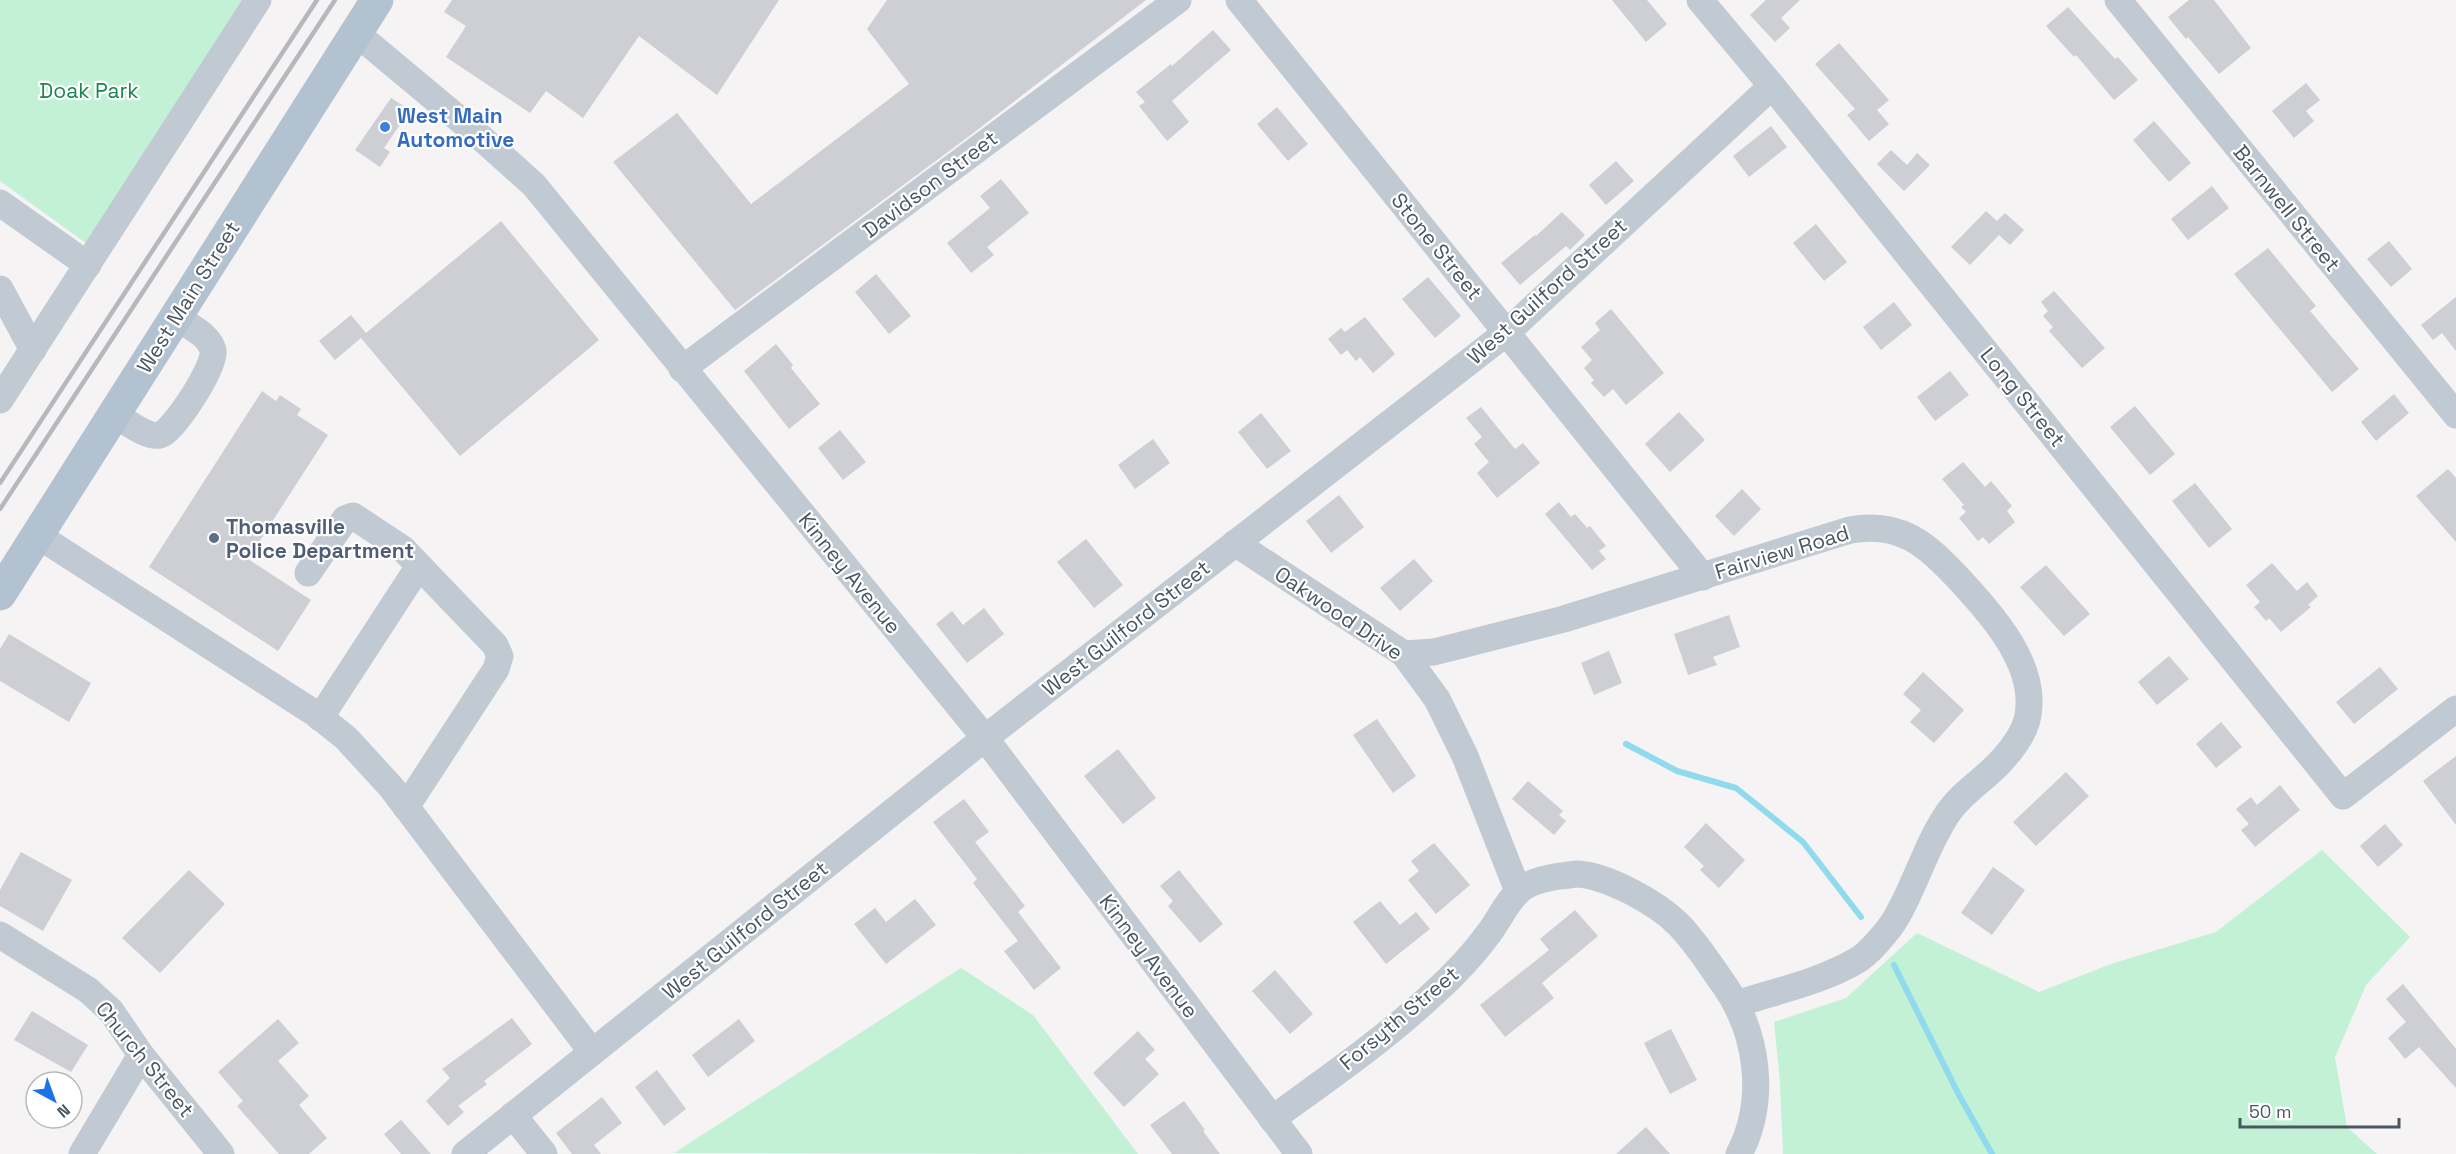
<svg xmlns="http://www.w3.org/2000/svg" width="2456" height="1154" viewBox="0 0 2456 1154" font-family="'Space Grotesk',sans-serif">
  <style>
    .green { fill: #c3f1d5 }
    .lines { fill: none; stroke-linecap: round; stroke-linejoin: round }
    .stream { stroke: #90daee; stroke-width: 6 }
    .building { fill: #cdcfd5 }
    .minor { stroke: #c1cad2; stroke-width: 27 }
    .major { stroke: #b3c2d1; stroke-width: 33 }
    .rail { stroke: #b5b8bd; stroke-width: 4.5 }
    .shop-dot { fill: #3f7fe0; stroke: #fff; stroke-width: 2 }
    .service-dot { fill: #5c6f8a; stroke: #fff; stroke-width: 2 }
    .labels { text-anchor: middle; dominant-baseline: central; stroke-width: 4.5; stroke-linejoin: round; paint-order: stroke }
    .park-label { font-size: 21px; fill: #17864f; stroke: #fff }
    .shop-label { font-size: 21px; font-weight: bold; fill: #366cbe; stroke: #fff; text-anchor: start }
    .street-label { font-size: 21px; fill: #4a5661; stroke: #fff }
    .service-label { font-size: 21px; font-weight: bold; fill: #4e5e75; stroke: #fff; text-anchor: start }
  </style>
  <rect width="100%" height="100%" fill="#f5f3f3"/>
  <g class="green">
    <polygon points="0,0 249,0 97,251 0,181"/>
    <polygon points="2322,850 2410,937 2366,985 2335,1057 2347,1127 2377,1154 1783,1154 1780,1082 1774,1022 1846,998 1917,933 2039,992 2111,964 2216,932"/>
    <polygon points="961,968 1033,1015 1138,1154 674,1153"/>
  </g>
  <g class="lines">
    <g class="stream">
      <polyline points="1626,744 1677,771 1736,788 1803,842 1861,917"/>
      <polyline points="1894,965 1959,1095 1992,1154"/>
    </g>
  </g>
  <g class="building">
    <polygon points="452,0 779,0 717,95 639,36 583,118 546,91 530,113 446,57 466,26 444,12"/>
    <polygon points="887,0 1146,0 972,134 735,310 613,162 677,113 751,204 909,84 867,29"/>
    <polygon points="1612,0 1647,0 1667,24 1646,42"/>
    <polygon points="1766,0 1800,0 1781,18 1790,28 1775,42 1750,15"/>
    <polygon points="2189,0 2214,0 2251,48 2219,74 2188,37 2186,39 2168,17"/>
    <polygon points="2068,7 2115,59 2118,57 2138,80 2114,100 2076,55 2074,57 2046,26"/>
    <polygon points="1213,30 1231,50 1172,101 1189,122 1167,141 1139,106 1145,102 1136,92 1171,64 1172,66"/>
    <polygon points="1839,43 1889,100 1877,110 1889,124 1869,141 1847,115 1855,109 1815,64"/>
    <polygon points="2306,83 2320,100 2306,111 2314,121 2294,138 2272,111"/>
    <polygon points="391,98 410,110 384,148 390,152 380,167 355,150"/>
    <polygon points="1277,107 1308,144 1288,161 1257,124"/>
    <polygon points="2154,121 2191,163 2169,182 2133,140"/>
    <polygon points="1771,126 1787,147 1749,177 1733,156"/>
    <polygon points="1891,150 1907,165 1917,153 1930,165 1904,191 1877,164"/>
    <polygon points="1616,161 1634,181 1606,205 1589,185"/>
    <polygon points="1001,179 1029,213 987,247 994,255 971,273 947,243 990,208 980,196"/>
    <polygon points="2212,186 2229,208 2188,240 2171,219"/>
    <polygon points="1986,211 1997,221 2005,213 2024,230 2010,245 1999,235 1970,265 1951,247"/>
    <polygon points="1562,212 1585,235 1570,250 1566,246 1520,285 1501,263 1535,235 1536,236"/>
    <polygon points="501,221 599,340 460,456 361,338 335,360 319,341 351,315 366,333"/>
    <polygon points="1816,224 1847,262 1824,281 1793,243"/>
    <polygon points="2389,241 2412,269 2391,287 2367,259"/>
    <polygon points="2268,248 2316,306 2310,311 2359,369 2332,392 2234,274"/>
    <polygon points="876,274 911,316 889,334 855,292"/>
    <polygon points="1428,277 1461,316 1435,338 1402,299"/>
    <polygon points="2054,291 2105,348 2082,368 2049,331 2053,327 2043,316 2048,311 2041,302"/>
    <polygon points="2456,297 2456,351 2442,333 2433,340 2421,325"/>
    <polygon points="1894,302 1912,325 1881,350 1863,327"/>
    <polygon points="1611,309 1664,373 1626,405 1613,389 1604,397 1591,383 1594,380 1584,368 1592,360 1581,347 1600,330 1595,323"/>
    <polygon points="1365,317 1395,354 1373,373 1360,357 1356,361 1347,350 1341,355 1328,339 1341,328 1345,332"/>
    <polygon points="776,344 793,365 791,368 820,404 789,429 744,371"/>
    <polygon points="1950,371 1969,395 1935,421 1917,397"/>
    <polygon points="262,391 276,401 280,395 301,409 297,415 328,435 248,559 311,600 278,651 149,567"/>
    <polygon points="2394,394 2409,413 2376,441 2361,422"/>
    <polygon points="2135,406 2175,454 2150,475 2110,427"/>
    <polygon points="1481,407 1515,449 1523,443 1540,463 1497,498 1477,473 1489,462 1474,444 1482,437 1466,418"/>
    <polygon points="1679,412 1705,440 1670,472 1645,444"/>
    <polygon points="1261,413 1291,451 1267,469 1238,432"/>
    <polygon points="840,430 866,462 843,480 818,448"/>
    <polygon points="1153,439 1170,463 1135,489 1118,465"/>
    <polygon points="1963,462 1985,487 1991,481 2012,506 2007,511 2015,522 1989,544 1983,537 1978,541 1959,518 1966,512 1961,507 1964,505 1942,479"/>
    <polygon points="2448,469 2456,478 2456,542 2416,496"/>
    <polygon points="2195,483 2232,529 2209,548 2172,501"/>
    <polygon points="1742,489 1761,509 1734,536 1715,516"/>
    <polygon points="1339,495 1364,527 1331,553 1306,521"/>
    <polygon points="1559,502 1571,517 1575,514 1587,528 1590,526 1606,546 1599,551 1606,559 1592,570 1545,514"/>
    <polygon points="1086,539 1123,585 1094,608 1057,562"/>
    <polygon points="1414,559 1433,581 1400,611 1380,588"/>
    <polygon points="2272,563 2297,591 2307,582 2318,596 2308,605 2311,607 2281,632 2269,618 2266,621 2254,607 2260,602 2246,585"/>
    <polygon points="2046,565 2090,614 2064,636 2020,587"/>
    <polygon points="984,608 1004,634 967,663 936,624 952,611 963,625"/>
    <polygon points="1729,615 1740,647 1713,657 1717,665 1688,675 1674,634"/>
    <polygon points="9,634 91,683 69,722 0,681 0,649"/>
    <polygon points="1609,651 1622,683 1594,695 1581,663"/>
    <polygon points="2169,656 2189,679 2157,705 2138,682"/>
    <polygon points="2380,667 2398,689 2354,724 2336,702"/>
    <polygon points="1923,672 1964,710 1934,743 1910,722 1921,710 1903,694"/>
    <polygon points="1377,719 1416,776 1393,793 1353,735"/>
    <polygon points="2221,722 2242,747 2216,768 2196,744"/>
    <polygon points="1118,749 1156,798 1123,824 1084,776"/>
    <polygon points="2456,756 2456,825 2423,781"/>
    <polygon points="2066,772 2089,796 2036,846 2013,822"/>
    <polygon points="1528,781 1563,811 1559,815 1566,821 1554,835 1512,799"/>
    <polygon points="2280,785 2300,810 2255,847 2241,830 2249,824 2236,809 2251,797 2257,805"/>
    <polygon points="964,799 989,832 975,842 1025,906 1018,912 1061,968 1034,990 1004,951 1018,941 973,883 977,879 933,822"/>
    <polygon points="1706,823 1745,860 1719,888 1700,870 1704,866 1684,847"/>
    <polygon points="2385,824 2403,845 2378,867 2360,846"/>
    <polygon points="1434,843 1470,885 1436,914 1408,880 1419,871 1411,861"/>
    <polygon points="21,852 72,880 43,931 0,906 0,890"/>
    <polygon points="1993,867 2025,890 1992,935 1961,913"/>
    <polygon points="189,870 225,904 160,973 122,938"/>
    <polygon points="1179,870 1223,924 1200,943 1168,906 1173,901 1160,886"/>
    <polygon points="915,899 936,925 886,964 854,924 875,908 886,922"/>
    <polygon points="1380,901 1400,925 1416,912 1430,929 1386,964 1353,922"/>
    <polygon points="1575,910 1598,936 1542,983 1554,998 1505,1037 1480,1005 1549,950 1540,939"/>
    <polygon points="1275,970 1313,1014 1290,1034 1252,991"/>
    <polygon points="2403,984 2456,1049 2456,1088 2419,1047 2405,1059 2388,1038 2406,1022 2386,999"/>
    <polygon points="32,1011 88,1045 71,1072 14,1040"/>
    <polygon points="512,1018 532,1044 484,1081 487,1084 458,1106 464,1112 448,1126 426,1101 450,1078 442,1069"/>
    <polygon points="278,1019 299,1043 278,1061 309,1096 299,1105 327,1138 309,1154 279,1154 237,1106 243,1101 218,1072"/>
    <polygon points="739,1019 755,1041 708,1077 692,1055"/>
    <polygon points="1671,1029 1697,1080 1670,1094 1644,1043"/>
    <polygon points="1138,1031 1155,1050 1145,1059 1159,1074 1124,1107 1093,1073"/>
    <polygon points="657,1070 686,1109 664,1126 635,1087"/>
    <polygon points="602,1097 622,1123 594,1145 601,1154 572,1154 556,1133"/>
    <polygon points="1184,1101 1205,1130 1203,1131 1220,1154 1172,1154 1150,1125"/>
    <polygon points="401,1120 408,1128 431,1154 401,1154 384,1134"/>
    <polygon points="1646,1127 1670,1154 1616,1154"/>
  </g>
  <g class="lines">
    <g class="minor">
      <polyline points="1239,0 1703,577"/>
      <polyline points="1700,0 1772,86 2343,796 2456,709"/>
      <polyline points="2118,0 2456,415"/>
      <polyline points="356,33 477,134 534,185 985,738 1299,1154"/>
      <polyline points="0,203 88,265"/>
      <polyline points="0,289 33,350"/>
      <polyline points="682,369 1178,0"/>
      <polyline points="0,400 258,0"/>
      <path d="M114,414C126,421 147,438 160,435C174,431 217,364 213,350C208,334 189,326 176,317"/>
      <polyline points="37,535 316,714 346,738 391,787 592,1052"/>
      <polyline points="1235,543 1404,654 1437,699 1465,756 1518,891"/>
      <polyline points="308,573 345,519 353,516 403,549 495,645 500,656 496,669 406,807"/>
      <path d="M1404,654L1434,652L1564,619L1850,530C1901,521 1926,544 1959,579C1992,615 2040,667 2027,720C2023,735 2013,748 2003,759C1987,778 1962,792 1948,813C1926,845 1916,884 1896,918C1889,930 1868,955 1856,961C1820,982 1776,991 1737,1004"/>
      <polyline points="320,718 419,566"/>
      <polyline points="0,935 88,990 111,1011 141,1055 221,1154"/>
      <polyline points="513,1115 544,1154"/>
      <path d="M1272,1119C1327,1079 1384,1040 1434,993C1454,975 1473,955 1489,933C1499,920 1506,903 1518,892C1527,882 1547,878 1560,876C1565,876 1572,874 1578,874C1608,876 1657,903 1678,924C1696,942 1710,965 1725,986C1758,1034 1767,1101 1739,1154"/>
      <polyline points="82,1154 141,1055"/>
      <polyline points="465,1154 985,738 1506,333 1772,86"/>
    </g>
    <polyline class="major" points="0,594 377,0"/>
    <g class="rail">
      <polyline points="0,483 317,0"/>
      <polyline points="0,509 335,0"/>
    </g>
  </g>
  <circle class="shop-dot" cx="385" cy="127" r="6"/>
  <circle class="service-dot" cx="214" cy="538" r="6"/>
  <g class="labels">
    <g class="park-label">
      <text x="89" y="90">Doak Park</text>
    </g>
    <g class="shop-label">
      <text x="397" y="115">West Main<tspan x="397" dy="24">Automotive</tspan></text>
    </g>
    <g class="street-label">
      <text transform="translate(930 184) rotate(-37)">Davidson Street</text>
      <text transform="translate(2287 208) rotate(51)">Barnwell Street</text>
      <text transform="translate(1437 246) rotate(51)">Stone Street</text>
      <text transform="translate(1547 291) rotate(-42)">West Guilford Street</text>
      <text transform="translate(188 297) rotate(-58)">West Main Street</text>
      <text transform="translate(2023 397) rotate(51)">Long Street</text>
      <text transform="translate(1782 552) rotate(-17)">Fairview Road</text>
      <text transform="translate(850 573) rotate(51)">Kinney Avenue</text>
      <text transform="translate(1339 613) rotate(34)">Oakwood Drive</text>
      <text transform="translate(1126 628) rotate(-38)">West Guilford Street</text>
      <text transform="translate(745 930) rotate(-39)">West Guilford Street</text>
      <text transform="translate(1149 956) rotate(53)">Kinney Avenue</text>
      <text transform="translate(1399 1018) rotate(-40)">Forsyth Street</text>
      <text transform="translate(145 1059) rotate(51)">Church Street</text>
    </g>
    <g class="service-label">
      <text x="226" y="526">Thomasville<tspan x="226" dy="24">Police Department</tspan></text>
    </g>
  </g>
  <g transform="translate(54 1100) rotate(139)"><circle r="28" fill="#ffffff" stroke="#b7bbc0" stroke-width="1.5"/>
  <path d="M0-4.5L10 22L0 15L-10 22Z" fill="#1a73e8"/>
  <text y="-9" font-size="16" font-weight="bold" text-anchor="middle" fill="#4a5661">N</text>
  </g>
  <path d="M2240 1118v9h159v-9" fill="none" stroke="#4a5661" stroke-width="3"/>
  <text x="2249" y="1118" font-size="18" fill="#4a5661" stroke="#ffffff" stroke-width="4.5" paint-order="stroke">50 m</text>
</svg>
